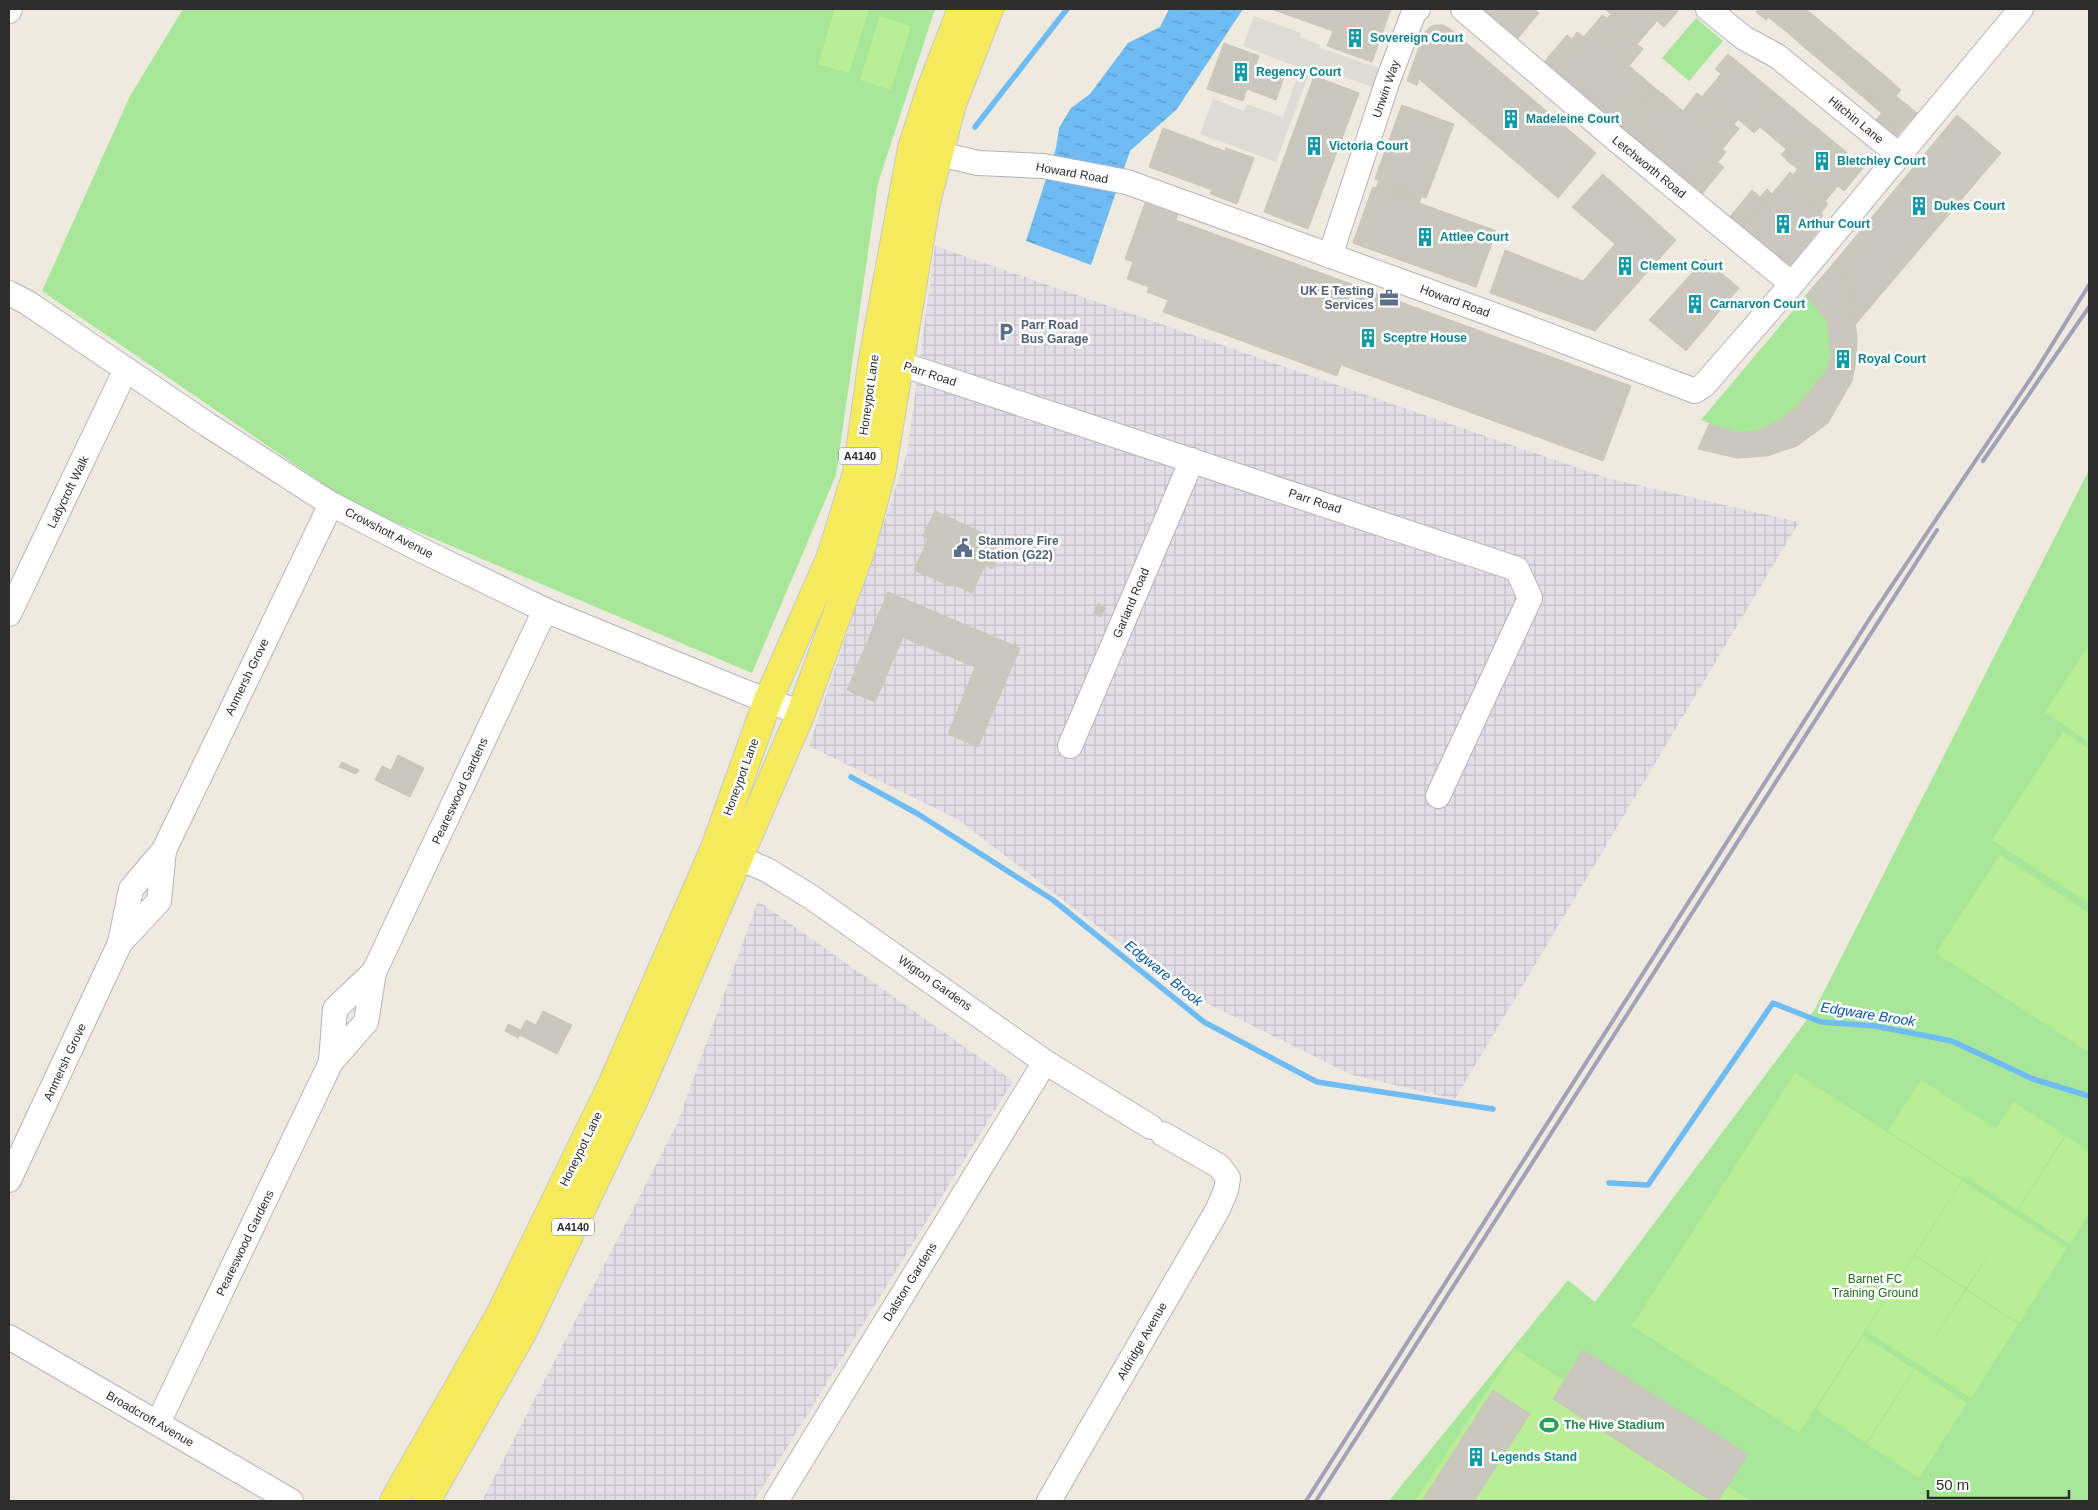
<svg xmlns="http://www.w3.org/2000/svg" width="2098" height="1510" viewBox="0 0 2098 1510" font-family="Arial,sans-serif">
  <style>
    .industrial { fill: url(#industrial-grid) }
    .park { fill: #a8e79a }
    .pitch { fill: #baee96 }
    .plaza { fill: #dedcd6 }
    .water { fill: url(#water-ripples) }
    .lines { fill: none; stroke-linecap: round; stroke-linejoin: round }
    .stream { stroke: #6fbbf3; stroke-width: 5.5 }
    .building { fill: #cac7be; stroke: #cac7b8 }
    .minor-casing { stroke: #b3b3c1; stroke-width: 26 }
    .major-casing { stroke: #c8c8c8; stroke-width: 30 }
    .minor { stroke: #fff; stroke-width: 24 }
    .major { stroke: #f6eb5d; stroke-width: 28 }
    .rail { stroke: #a1a1b8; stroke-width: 4 }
    .labels { text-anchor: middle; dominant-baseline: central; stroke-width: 5; stroke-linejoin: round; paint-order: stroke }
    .shield { fill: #fff; stroke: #6c6c6c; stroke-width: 1 }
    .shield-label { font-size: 11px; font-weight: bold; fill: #2d2d2d }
    .culture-label { font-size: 12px; font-weight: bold; fill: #0d838f; stroke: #fff; text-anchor: start }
    .street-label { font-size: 12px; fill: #2d2d2d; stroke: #fff }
    .service-label { font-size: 12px; font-weight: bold; fill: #4e5e75; stroke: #fff; text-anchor: start }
    .park-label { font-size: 12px; fill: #1c6e18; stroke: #fff }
    .leisure-label { font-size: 12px; font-weight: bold; fill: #27864d; stroke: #fff; text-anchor: start }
    .water-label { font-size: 14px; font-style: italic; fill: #0956a5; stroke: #fff }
  </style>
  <defs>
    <pattern id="industrial-grid" width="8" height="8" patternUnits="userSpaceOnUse" patternTransform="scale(1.25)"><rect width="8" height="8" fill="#e3dfe7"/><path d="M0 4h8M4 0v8" fill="none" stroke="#c3c0c6"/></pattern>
    <pattern id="water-ripples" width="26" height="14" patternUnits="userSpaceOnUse" patternTransform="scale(1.25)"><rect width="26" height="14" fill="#6fbbf3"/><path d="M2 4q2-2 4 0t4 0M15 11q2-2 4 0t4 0" fill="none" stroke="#5c98c5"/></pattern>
  </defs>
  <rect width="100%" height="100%" fill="#efeadf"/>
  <g class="industrial">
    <polygon points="935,246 1607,478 1799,522 1455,1099 1352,1075 1184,992 957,819 809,746 907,454"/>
    <polygon points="758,901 1013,1081 754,1501 482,1501 677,1124"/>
  </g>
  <g class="park">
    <polygon points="183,9 935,9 878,183 836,475 752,673 354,505 42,291 130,96"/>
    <polygon points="1696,18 1723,41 1689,81 1662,58"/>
    <path d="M1806,295C1812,303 1824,313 1827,322C1832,336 1832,359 1826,371C1814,393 1782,426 1757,431C1737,436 1719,427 1701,420Z"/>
    <polygon points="2089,470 2089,1501 1389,1501 1568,1280 1595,1302 1815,1009"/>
  </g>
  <g class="pitch">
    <polygon points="835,9 869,9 849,73 818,64"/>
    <polygon points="880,16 911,26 891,90 860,80"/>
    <polygon points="2089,645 2089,742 2045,712"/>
    <polygon points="2063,732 2089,749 2089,903 1992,840"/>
    <polygon points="2000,855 2089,913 2089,1052 1936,953"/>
    <polygon points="1795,1073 1962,1180 1799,1433 1632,1326"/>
    <polygon points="1921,1080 1996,1129 2013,1102 2065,1135 2017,1210 1965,1176 1968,1171 1963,1179 1888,1131"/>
    <polygon points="2066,1136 2089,1151 2089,1213 2070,1244 2018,1210"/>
    <polygon points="1962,1181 2067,1248 2019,1323 1967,1289 2003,1233 1966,1288 1915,1255"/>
    <polygon points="1914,1256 1965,1289 1918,1364 1866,1331"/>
    <polygon points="1966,1290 2018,1324 1971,1398 1918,1364"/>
    <polygon points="1863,1336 1914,1369 1866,1443 1816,1410"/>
    <polygon points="1515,1349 1751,1501 1415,1501"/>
    <polygon points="1915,1369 1967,1403 1919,1478 1867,1444"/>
  </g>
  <polygon class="plaza" points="1254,16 1301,33 1300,37 1320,45 1320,48 1391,72 1384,91 1312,66 1276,162 1200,134 1213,99 1244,111 1247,104 1283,117 1300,68 1243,46"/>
  <polygon class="water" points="1169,9 1243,9 1177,109 1130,151 1091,265 1026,241 1056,148 1059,128 1071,108 1090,94 1128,43 1160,27"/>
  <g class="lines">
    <g class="stream">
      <polyline points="975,127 1067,9"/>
      <polyline points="851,777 918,814 1053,900 1204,1022 1317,1082 1493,1109"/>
      <polyline points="1609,1183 1648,1185 1773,1003 1821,1022 1875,1026 1952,1041 2033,1079 2089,1096"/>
    </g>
  </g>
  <g class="building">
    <polygon points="1271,9 1391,9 1372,62 1327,46 1333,31"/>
    <polygon points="1483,9 1534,9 1539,13 1518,38"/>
    <polygon points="1483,9 1519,9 1504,27"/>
    <polygon points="1605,9 1675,9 1678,11 1664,27 1657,21 1637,44 1643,49 1629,66 1655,88 1622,128 1544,62 1567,35 1572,39 1577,32 1584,37 1602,15 1607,18 1611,14"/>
    <polygon points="1605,9 1667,9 1637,44 1607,18 1611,14"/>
    <polygon points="1759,9 1775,9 1766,20 1756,12"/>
    <polygon points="1775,9 1792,9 1778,25 1768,17"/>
    <polygon points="1792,9 1807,10 1788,33 1778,25"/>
    <polygon points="1807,10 1817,18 1797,41 1788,33"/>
    <polygon points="1817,18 1826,26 1806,49 1797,41"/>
    <polygon points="1435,25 1443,25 1449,28 1596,153 1558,198 1419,79 1417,85 1407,81 1424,33 1430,27"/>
    <polygon points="1826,26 1836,34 1816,57 1806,49"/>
    <polygon points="1592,27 1633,61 1629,66 1646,80 1613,120 1555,71"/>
    <polygon points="1836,34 1845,42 1825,65 1816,57"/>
    <polygon points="1845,42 1854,50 1835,73 1825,65"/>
    <polygon points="1224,43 1259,56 1255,67 1284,77 1276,100 1247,89 1243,101 1207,89"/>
    <polygon points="1854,50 1864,58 1844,81 1835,73"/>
    <polygon points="1728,54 1864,167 1844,191 1838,186 1825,201 1828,204 1821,213 1823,215 1817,222 1822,226 1786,270 1727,220 1752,190 1760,197 1767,189 1772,194 1790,172 1793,175 1798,169 1781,155 1786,149 1760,127 1754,133 1738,119 1734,124 1739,129 1722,149 1726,152 1718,162 1724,167 1702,194 1622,128 1655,88 1683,111 1697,93 1702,97 1721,74 1715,69"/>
    <polygon points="1864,58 1873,66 1853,89 1844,81"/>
    <polygon points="1734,59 1776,94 1748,127 1738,119 1734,124 1702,97"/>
    <polygon points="1873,66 1883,74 1863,97 1853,89"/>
    <polygon points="1883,74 1892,82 1872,105 1863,97"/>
    <polygon points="1314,76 1359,93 1308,229 1264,212"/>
    <polygon points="1892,82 1901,90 1881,113 1872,105"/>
    <polygon points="1662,93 1683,111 1687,106 1729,141 1692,186 1629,133"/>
    <polygon points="1896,96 1906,104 1886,129 1876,120"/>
    <polygon points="1906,104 1917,113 1896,137 1886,129"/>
    <polygon points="1402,105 1454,124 1426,198 1422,196 1419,203 1496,231 1476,287 1353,243 1373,187 1376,188 1379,180 1375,179"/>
    <polygon points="1402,105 1452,128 1426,198 1375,179"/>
    <polygon points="1957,115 2001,153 1855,325 1850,291 1837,259"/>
    <polygon points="1815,126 1858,162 1825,201 1793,175 1798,169 1786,160"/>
    <polygon points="1163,128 1225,151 1226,148 1254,158 1237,204 1210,194 1212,190 1149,167"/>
    <polygon points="1603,174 1676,240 1595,331 1490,293 1505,250 1583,281 1615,244 1572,207"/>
    <polygon points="1783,181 1823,215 1817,222 1822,226 1786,270 1740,232"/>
    <polygon points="1373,187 1496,231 1476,287 1353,243"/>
    <polygon points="1145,203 1178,215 1176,220 1631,386 1603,461 1341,365 1337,376 1163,312 1168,300 1147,292 1149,287 1127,279 1133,262 1125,259"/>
    <polygon points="1705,259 1739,288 1686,351 1649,320"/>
    <polygon points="1837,259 1850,291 1854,313 1857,337 1856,362 1852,381 1828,423 1797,446 1767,456 1737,458 1698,449 1709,424 1735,432 1758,431 1780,420 1797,407 1826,371 1831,356 1827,321 1806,295"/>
    <polygon points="935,511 1004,543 992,569 985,565 972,593 951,583 950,586 914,570 928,539 923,536"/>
    <polygon points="888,592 1020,648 978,747 948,734 975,667 903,637 875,702 847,690"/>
    <polygon points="1098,603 1105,608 1101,617 1094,613"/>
    <polygon points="398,755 424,768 410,797 375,780 382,766 391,770"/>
    <polygon points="342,762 359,770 356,774 339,767"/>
    <polygon points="543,1011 572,1025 557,1054 520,1035 518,1038 505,1031 508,1024 521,1030 526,1020 536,1025"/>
    <polygon points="1583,1350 1748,1454 1718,1501 1711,1501 1553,1399"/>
    <polygon points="1493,1390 1530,1414 1474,1501 1422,1501"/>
  </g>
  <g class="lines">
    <g class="minor-casing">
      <g id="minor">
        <polyline points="1463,9 1612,136 1792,284"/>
        <polyline points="1708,9 1744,38 1777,56 1899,155"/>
        <polyline points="9,11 10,9"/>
        <polyline points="922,150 978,163 1043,166 1127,182 1505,319 1695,391 1704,385 1792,284 2021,9"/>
        <polyline points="1330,256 1388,80 1414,12 1418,9"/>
        <polyline points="9,293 28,303 208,425 331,504 419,549 545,610 745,692 801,713"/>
        <polyline points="883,361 898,363 1517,569 1530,598 1438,796"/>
        <polyline points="9,614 126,369"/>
        <polyline points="1070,746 1192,460"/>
        <polyline points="722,851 767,870 811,897 1045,1062 1151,1127"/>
        <polyline points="120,943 159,901 164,850"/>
        <polyline points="331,1062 366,1022 374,972"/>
        <polyline points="9,1180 120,943 131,889 164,850 331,504"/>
        <polyline points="9,1337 291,1501"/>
        <polyline points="158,1423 331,1062 335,1009 374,972 545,610"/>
        <polyline points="776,1501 1045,1062"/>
        <polyline points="1049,1501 1218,1209 1226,1190 1228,1178 1219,1166 1163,1134"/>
      </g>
    </g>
    <g class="major-casing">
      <g id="major">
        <polyline points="394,1501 500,1315 612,1085 715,848 768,700 831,557 857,473 873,359 912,148 931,89 962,9"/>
        <polyline points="426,1501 522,1333 637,1093 801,713 859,555 881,474 926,202 952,104 989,9"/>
      </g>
    </g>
    <use href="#minor" class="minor"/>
    <use href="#major" class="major"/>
    <g class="rail">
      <polyline points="1983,461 2089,307"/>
      <polyline points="1306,1501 1872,615 2037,369 2089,285"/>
      <polyline points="1316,1501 1937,530"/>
    </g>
  </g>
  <defs>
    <g id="building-bare" transform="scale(1.5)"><path d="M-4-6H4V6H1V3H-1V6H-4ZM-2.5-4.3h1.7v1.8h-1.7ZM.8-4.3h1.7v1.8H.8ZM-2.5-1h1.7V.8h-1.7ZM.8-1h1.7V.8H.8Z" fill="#0f9aa8" stroke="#fff" stroke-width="2.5" paint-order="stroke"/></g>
    <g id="office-bare" transform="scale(1.5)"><path d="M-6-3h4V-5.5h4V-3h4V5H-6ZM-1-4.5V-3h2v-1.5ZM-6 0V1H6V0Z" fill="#5c6f8a" stroke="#fff" stroke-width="2.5" paint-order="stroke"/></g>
    <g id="parking-bare" transform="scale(1.5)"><path d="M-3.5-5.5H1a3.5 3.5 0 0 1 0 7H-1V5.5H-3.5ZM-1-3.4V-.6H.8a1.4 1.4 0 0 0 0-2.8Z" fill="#5c6f8a" stroke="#fff" stroke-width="2.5" paint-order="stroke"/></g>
    <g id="civic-bare" transform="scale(1.5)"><path d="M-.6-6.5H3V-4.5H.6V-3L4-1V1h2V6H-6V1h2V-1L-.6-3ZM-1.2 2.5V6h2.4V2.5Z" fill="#5c6f8a" stroke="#fff" stroke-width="2.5" paint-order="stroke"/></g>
    <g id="stadium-bare" transform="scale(1.5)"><path d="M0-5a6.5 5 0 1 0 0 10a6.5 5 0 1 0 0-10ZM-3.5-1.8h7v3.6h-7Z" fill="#2e9e5b" stroke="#fff" stroke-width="2.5" paint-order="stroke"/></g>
  </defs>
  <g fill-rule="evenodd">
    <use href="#building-bare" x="1355" y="38"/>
    <use href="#building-bare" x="1241" y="72"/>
    <use href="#building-bare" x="1511" y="119"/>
    <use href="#building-bare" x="1314" y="146"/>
    <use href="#building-bare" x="1822" y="161"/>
    <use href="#building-bare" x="1919" y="206"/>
    <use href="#building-bare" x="1783" y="224"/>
    <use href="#building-bare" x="1425" y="237"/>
    <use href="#building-bare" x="1625" y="266"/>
    <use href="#office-bare" x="1389" y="298"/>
    <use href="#building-bare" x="1695" y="304"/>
    <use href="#parking-bare" x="1006" y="332"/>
    <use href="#building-bare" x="1368" y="338"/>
    <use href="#building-bare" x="1843" y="359"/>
    <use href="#civic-bare" x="963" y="548"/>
    <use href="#stadium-bare" x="1549" y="1425"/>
    <use href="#building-bare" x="1476" y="1457"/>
  </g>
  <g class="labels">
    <g class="shield">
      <rect x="839" y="447.5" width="42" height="17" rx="4"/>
      <rect x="552" y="1218.5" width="42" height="17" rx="4"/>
    </g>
    <g class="shield-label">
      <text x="860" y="456">A4140</text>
      <text x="573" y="1227">A4140</text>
    </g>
    <g class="culture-label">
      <text x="1370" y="38">Sovereign Court</text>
      <text x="1256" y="72">Regency Court</text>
      <text x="1526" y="119">Madeleine Court</text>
      <text x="1329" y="146">Victoria Court</text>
      <text x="1837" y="161">Bletchley Court</text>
      <text x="1934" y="206">Dukes Court</text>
      <text x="1798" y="224">Arthur Court</text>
      <text x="1440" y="237">Attlee Court</text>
      <text x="1640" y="266">Clement Court</text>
      <text x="1710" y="304">Carnarvon Court</text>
      <text x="1383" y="338">Sceptre House</text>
      <text x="1858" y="359">Royal Court</text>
      <text x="1491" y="1457">Legends Stand</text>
    </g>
    <g class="street-label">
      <text transform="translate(1386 89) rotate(-71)">Unwin Way</text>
      <text transform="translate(1856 120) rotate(39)">Hitchin Lane</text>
      <text transform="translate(1649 167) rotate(39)">Letchworth Road</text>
      <text transform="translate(1072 173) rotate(10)">Howard Road</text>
      <text transform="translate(1455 301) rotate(20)">Howard Road</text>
      <text transform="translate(930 374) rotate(18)">Parr Road</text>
      <text transform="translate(869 395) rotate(-82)">Honeypot Lane</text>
      <text transform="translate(68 492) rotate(-64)">Ladycroft Walk</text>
      <text transform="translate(1315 501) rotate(18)">Parr Road</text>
      <text transform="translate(389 533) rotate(27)">Crowshott Avenue</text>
      <text transform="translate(1131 603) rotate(-67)">Garland Road</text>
      <text transform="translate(247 677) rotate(-64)">Anmersh Grove</text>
      <text transform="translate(741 777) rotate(-70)">Honeypot Lane</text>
      <text transform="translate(460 791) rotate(-65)">Peareswood Gardens</text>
      <text transform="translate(935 983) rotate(35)">Wigton Gardens</text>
      <text transform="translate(65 1062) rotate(-65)">Anmersh Grove</text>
      <text transform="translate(581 1149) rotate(-64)">Honeypot Lane</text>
      <text transform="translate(245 1243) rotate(-64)">Peareswood Gardens</text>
      <text transform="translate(910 1282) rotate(-58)">Dalston Gardens</text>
      <text transform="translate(1142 1341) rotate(-60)">Aldridge Avenue</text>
      <text transform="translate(150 1419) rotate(30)">Broadcroft Avenue</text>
    </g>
    <g class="service-label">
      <text x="1374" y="291" text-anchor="end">UK E Testing<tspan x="1374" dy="14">Services</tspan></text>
      <text x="1021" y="325">Parr Road<tspan x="1021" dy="14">Bus Garage</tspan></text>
      <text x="978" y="541">Stanmore Fire<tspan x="978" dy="14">Station (G22)</tspan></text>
    </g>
    <g class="park-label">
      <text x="1875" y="1279">Barnet FC<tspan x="1875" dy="14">Training Ground</tspan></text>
    </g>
    <g class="leisure-label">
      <text x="1564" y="1425">The Hive Stadium</text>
    </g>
    <g class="water-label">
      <text transform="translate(1164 973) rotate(39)">Edgware Brook</text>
      <text transform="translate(1868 1014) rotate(9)">Edgware Brook</text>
    </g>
  </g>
  <rect width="2098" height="1510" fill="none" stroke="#2d2d2d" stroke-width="20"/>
  <path d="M1928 1490v8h141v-8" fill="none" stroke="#2d2d2d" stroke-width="2.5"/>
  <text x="1936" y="1490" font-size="15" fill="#2d2d2d" stroke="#ffffff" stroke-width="4" paint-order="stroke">50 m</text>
</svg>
